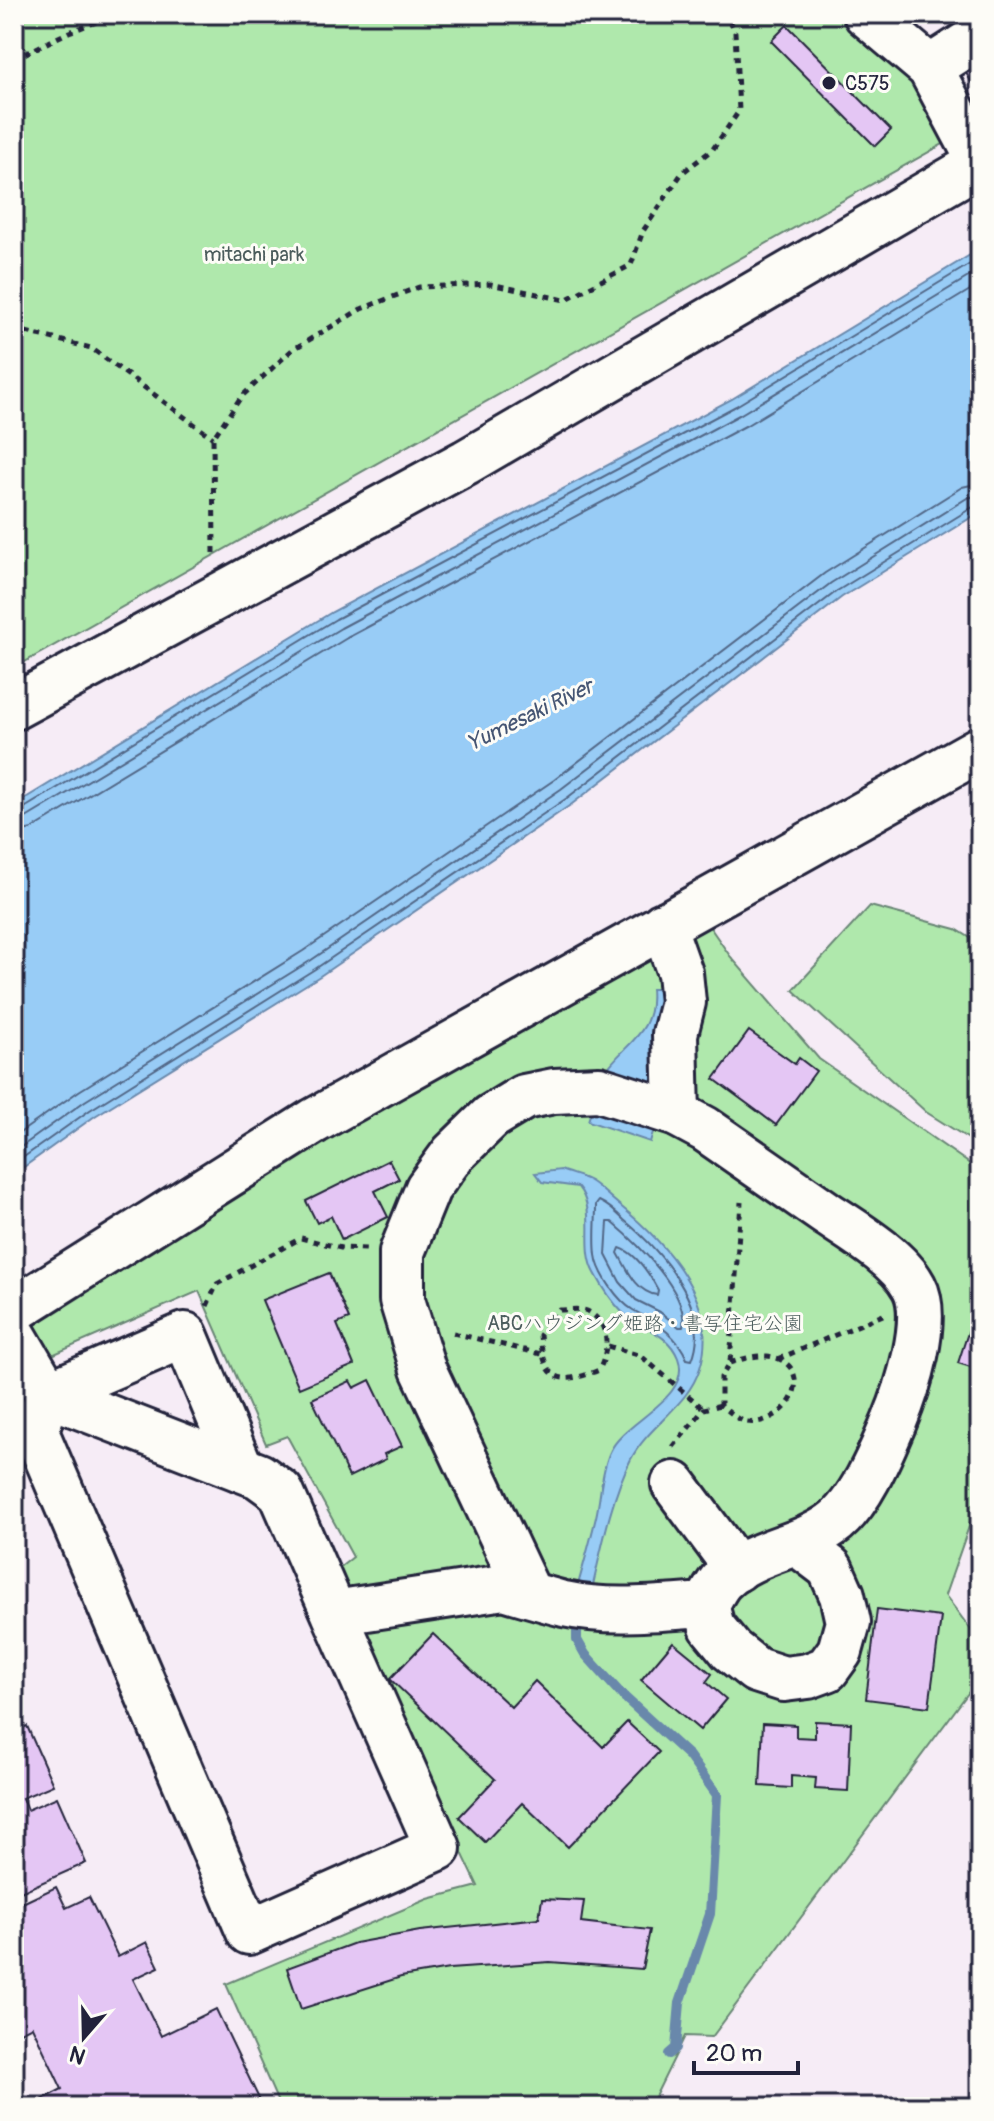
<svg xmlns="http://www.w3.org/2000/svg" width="994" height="2121" viewBox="0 0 994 2121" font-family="Pangolin,'Klee One',sans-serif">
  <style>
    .green { fill: #afe8ac; stroke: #688574; stroke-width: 2 }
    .water { fill: #98ccf6; stroke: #6988ab; stroke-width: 2 }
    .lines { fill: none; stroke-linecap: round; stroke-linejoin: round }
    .shore { stroke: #516686; stroke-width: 2 }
    .stream { stroke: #6988ab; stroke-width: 10 }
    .building { fill: #e4c6f4; stroke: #22223b; stroke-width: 2 }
    .minor-casing { stroke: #22223b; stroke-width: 50 }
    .path { stroke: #22223b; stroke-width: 5; stroke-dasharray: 6 6; stroke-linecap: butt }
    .minor { stroke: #fdfcf7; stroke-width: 44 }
    .poi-dot { fill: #22223b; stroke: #fdfcf7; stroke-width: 3 }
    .labels { text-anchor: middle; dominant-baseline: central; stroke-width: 6; stroke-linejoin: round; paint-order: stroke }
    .poi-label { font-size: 20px; fill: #22223b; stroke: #fdfcf7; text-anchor: start }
    .park-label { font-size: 20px; fill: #4c5d5d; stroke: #fdfcf7 }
    .water-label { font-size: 22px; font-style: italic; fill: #455573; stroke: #fdfcf7 }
  </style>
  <rect width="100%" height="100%" fill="#f6ecf6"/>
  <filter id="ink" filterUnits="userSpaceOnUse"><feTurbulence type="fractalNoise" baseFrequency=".0125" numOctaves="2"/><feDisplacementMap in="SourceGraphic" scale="16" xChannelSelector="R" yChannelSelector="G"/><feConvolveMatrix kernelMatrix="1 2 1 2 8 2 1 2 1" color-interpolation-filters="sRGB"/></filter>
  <g filter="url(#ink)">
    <g class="green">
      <polygon points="14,14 852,14 908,65 950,140 14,668"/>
      <polygon points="870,906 956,929 980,944 980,1146 926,1112 793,990"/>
      <polygon points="705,920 730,956 819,1059 980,1171 980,1495 945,1595 980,1642 980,1677 712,2037 685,2036 650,2107 280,2107 226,1984 428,1899 478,1886 363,1646 333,1573 353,1557 287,1436 266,1444 199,1291 43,1359 27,1330 245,1189"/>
    </g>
    <g class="water">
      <polygon points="980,249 980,512 842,597 572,804 320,976 95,1116 14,1174 14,805 332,612 732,399"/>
      <path d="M651,989H660L662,999L660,1109L650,1142L588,1121C593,1107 596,1086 604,1073C625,1042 655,1035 651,989Z"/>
      <path d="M561,1170C570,1174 581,1176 590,1181C600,1187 609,1197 618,1204C665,1242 721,1302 700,1368C688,1406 649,1425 631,1459C608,1503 597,1573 584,1623L569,1617C578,1584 588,1551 596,1517C601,1496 601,1471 610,1452C623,1421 693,1398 678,1358C668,1332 641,1329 623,1313C611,1301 603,1288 595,1273C580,1246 598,1211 578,1187L542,1182L535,1173Z"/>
    </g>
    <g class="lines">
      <g class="shore">
        <polyline points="14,811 21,810 336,619 736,406 980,258"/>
        <polyline points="14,821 26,818 341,628 741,414 980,270"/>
        <polyline points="14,833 32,829 347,638 747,425 980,284"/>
        <polyline points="14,1137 79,1091 303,951 554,780 825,573 962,487 980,483"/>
        <polyline points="14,1152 85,1101 310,961 561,789 831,583 967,498 980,495"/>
        <polyline points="14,1164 90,1110 315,969 567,798 837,591 973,507 980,505"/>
        <path d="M599,1201C608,1205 617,1213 624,1220C660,1250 713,1309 692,1360L687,1359C676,1333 657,1324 633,1310C618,1301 598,1273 596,1255C594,1239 596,1221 596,1205Z"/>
        <path d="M608,1222H612C637,1243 689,1293 683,1327H679L660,1312L636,1300L620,1282L606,1255Z"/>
        <path d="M620,1248C636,1253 650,1275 658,1290L657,1295C637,1293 627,1269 618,1253Z"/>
      </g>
      <polyline class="stream" points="577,1620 577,1640 585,1654 621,1694 689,1756 717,1795 710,1914 680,2003 676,2048 669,2054"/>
    </g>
    <g class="building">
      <polygon points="787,25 891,130 875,146 771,41"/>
      <polygon points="980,65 980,95 966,73"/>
      <polygon points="749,1031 795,1064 799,1058 816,1071 776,1125 714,1079"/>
      <polygon points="389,1160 399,1179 375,1191 388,1217 342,1240 331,1216 317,1223 306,1201"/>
      <polygon points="329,1273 349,1319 337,1324 354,1365 299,1388 262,1300"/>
      <polygon points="980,1296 980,1370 958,1363"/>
      <polygon points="370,1380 402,1446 384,1454 386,1459 349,1477 312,1399 350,1381 354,1388"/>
      <polygon points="877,1609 941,1617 929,1707 866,1699"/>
      <polygon points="433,1634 511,1707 535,1681 603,1747 627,1722 659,1752 568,1847 522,1803 485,1842 459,1817 495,1779 390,1679"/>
      <polygon points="673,1642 712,1674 706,1682 726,1699 700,1730 641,1680"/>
      <polygon points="815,1721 851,1723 848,1791 815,1789 816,1778 791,1776 791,1788 760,1786 763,1723 796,1725 796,1737 815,1738"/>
      <polygon points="27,1726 53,1785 22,1798 27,1810 57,1797 86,1863 14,1895 14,1731"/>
      <polygon points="56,1887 66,1908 89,1897 118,1957 147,1942 159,1967 133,1979 161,2036 216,2009 263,2107 44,2107 41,2100 62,2089 32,2026 14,2035 14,1907"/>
      <polygon points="542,1899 584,1901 581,1922 650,1930 642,1969 550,1962 449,1969 401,1977 301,2009 287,1968 355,1943 420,1931 539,1918"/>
    </g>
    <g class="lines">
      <g class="minor-casing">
        <g id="minor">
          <polyline points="866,14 930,68 980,162"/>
          <polyline points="930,68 980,36"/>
          <polyline points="14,707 466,462 980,163"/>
          <polyline points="663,925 680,973 683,1002 675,1034 677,1114"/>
          <polyline points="14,1310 314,1121 980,749"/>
          <polyline points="14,1336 48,1394 185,1335 241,1469"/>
          <polyline points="674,1484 737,1569"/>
          <polyline points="706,1605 712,1627 731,1650 756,1670 784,1679 808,1676 827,1669 840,1651 848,1622 842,1595 830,1568 797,1543"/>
          <path d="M334,1613L438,1848L249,1932L36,1432L48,1394L259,1476L281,1492L334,1613L504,1587C524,1593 544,1599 564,1604C609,1614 660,1608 706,1605C711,1597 716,1586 722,1580C753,1550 797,1549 831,1525C859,1506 881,1453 894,1422C907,1391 931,1318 914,1287C898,1257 853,1231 826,1213C785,1185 745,1157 705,1129L677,1114L599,1089L554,1091L524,1097L491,1117L453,1154L428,1188L402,1252V1300L423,1369L529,1594"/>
        </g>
      </g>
      <g class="path">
        <polyline points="14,59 69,32 118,14"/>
        <polyline points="14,329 91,348 213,438"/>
        <polyline points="214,553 213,438 241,397 292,350 361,309 419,287 490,284 565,300 631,265 643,231 682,173 713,149 739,111 735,32 727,14"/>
        <polyline points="207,1306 217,1284 301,1238 341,1248 366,1249"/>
        <path d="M560,1310C568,1310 580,1308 587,1311C611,1323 609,1351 599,1370C559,1386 544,1381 540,1335Z"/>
        <polyline points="453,1333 541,1354"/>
        <polyline points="608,1346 641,1356 704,1409"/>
        <polyline points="778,1359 883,1315"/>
        <path d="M730,1363C742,1359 755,1355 767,1356C803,1360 803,1397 777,1414C769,1419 758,1424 747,1422C739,1421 728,1410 721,1405V1377L730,1363L741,1202"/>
        <polyline points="673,1447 704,1409 721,1405"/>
      </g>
      <use href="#minor" class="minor"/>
    </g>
  </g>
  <circle class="poi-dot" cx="829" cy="83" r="8"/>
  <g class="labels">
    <g class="poi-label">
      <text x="845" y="83">C575</text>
    </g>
    <g class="park-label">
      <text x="254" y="254">mitachi park</text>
      <text x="645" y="1323">ABCハウジング姫路・書写住宅公園</text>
    </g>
    <g class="water-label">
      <text transform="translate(530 715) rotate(-26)">Yumesaki River</text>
    </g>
  </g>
  <rect width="994" height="2121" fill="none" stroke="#fdfcf7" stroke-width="48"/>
  <rect x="24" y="24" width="946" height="2073" fill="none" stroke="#22223b" stroke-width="3" filter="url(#ink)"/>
  <g transform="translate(84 2037) rotate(200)" stroke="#fdfcf7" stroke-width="6" paint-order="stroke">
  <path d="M0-6L14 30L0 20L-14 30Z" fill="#22223b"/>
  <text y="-12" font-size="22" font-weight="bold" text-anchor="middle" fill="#22223b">N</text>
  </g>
  <path d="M694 2061v12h104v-12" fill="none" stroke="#22223b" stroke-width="4"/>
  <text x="706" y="2061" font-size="24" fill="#22223b" stroke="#fdfcf7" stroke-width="6" paint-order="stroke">20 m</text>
</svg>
